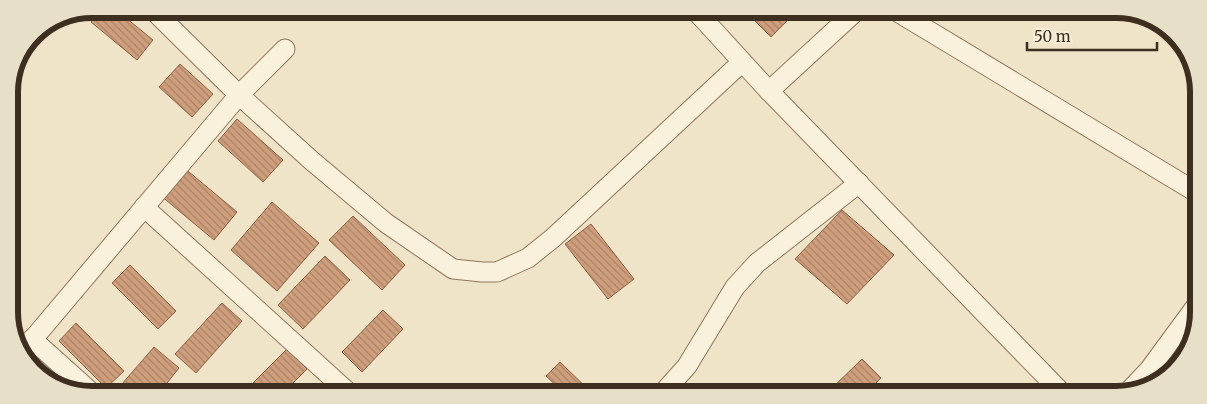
<svg xmlns="http://www.w3.org/2000/svg" width="1207" height="404" viewBox="0 0 1207 404" font-family="Merriweather,serif">
  <style>
    .building { fill: url(#building-back-hatch); stroke: #8d5f41 }
    .lines { fill: none; stroke-linecap: round; stroke-linejoin: round }
    .minor-casing { stroke: #8d765c; stroke-width: 21 }
    .minor { stroke: #faf1dc; stroke-width: 19 }
    .rim { fill: none; stroke: #3d2e20; stroke-width: 6 }
  </style>
  <defs>
    <pattern id="building-back-hatch" width="6" height="6" patternUnits="userSpaceOnUse" patternTransform="scale(1.25)"><rect width="6" height="6" fill="#cf9f7d"/><path d="M-1 5l2 2M0 0l6 6M5-1l2 2" fill="none" stroke="#a98266"/></pattern>
  </defs>
  <rect width="100%" height="100%" fill="#f0e4c8"/>
  <g class="building">
    <polygon points="102,9 115,9 153,40 137,60 91,22"/>
    <polygon points="748,11 797,11 771,37 746,12"/>
    <polygon points="180,64 213,94 192,117 159,87"/>
    <polygon points="237,119 283,160 263,182 218,141"/>
    <polygon points="183,167 237,212 214,240 160,195"/>
    <polygon points="272,202 319,243 277,291 231,250"/>
    <polygon points="842,210 894,255 847,304 795,259"/>
    <polygon points="353,216 405,265 382,290 329,240"/>
    <polygon points="591,224 634,279 608,299 565,244"/>
    <polygon points="325,256 350,280 303,329 278,305"/>
    <polygon points="130,265 176,311 158,329 112,283"/>
    <polygon points="222,303 242,321 196,373 175,354"/>
    <polygon points="383,310 403,329 362,372 342,352"/>
    <polygon points="76,323 124,371 106,388 59,341"/>
    <polygon points="154,347 179,368 159,393 115,392"/>
    <polygon points="287,349 307,369 283,393 243,393"/>
    <polygon points="862,359 881,378 865,394 826,394"/>
    <polygon points="560,362 593,394 565,394 546,376"/>
  </g>
  <g class="lines">
    <g class="minor-casing">
      <g id="minor">
        <polyline points="152,9 239,95 312,161 386,223 453,269 482,272 497,272 528,258 553,238 742,62"/>
        <polyline points="695,10 769,91 1064,395"/>
        <polyline points="896,11 1196,192"/>
        <polyline points="769,91 856,11"/>
        <polyline points="144,207 349,393"/>
        <polyline points="32,339 91,392"/>
        <polyline points="22,352 239,95 285,49"/>
        <polyline points="1128,392 1149,370 1196,306"/>
        <polyline points="662,394 687,366 735,287 757,263 859,183"/>
      </g>
    </g>
    <use href="#minor" class="minor"/>
  </g>
  <path d="M0 0H1207V404H0ZM92 18H1116A74 74 0 0 1 1190 92V312A74 74 0 0 1 1116 386H92A74 74 0 0 1 18 312V92A74 74 0 0 1 92 18Z" fill="#e8dfc9" fill-rule="evenodd"/>
  <path class="rim" d="M92 18H1116A74 74 0 0 1 1190 92V312A74 74 0 0 1 1116 386H92A74 74 0 0 1 18 312V92A74 74 0 0 1 92 18Z"/>
  <path d="M1027 42v8h130v-8" fill="none" stroke="#3d2e20" stroke-width="2.5"/>
  <text x="1034" y="42" font-size="15" fill="#3d2e20" stroke="#f7eed8" stroke-width="4" paint-order="stroke">50 m</text>
</svg>
